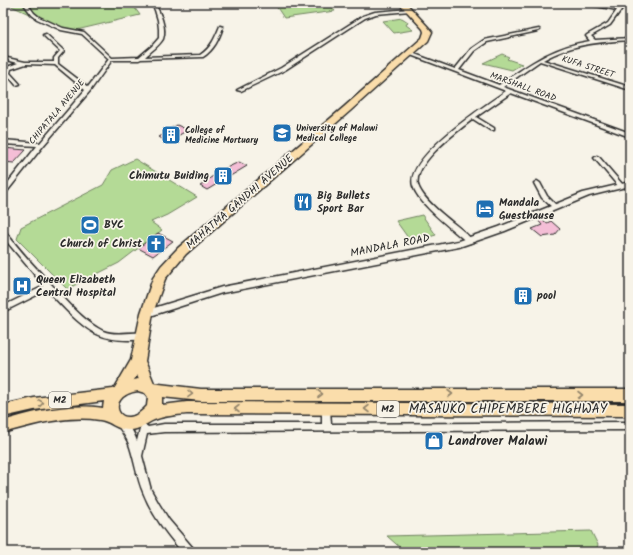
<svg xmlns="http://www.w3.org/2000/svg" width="633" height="555" viewBox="0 0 633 555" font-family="Kalam,sans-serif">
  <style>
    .green { fill: #b4da96; stroke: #708260 }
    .building { fill: #f4bed6; stroke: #2b2b2b }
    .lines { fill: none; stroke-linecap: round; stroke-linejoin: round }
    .minor-casing { stroke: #2b2b2b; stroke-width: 3 }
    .tertiary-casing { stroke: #2b2b2b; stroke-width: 3 }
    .primary-casing { stroke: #2b2b2b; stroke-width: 3 }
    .trunk-casing { stroke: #2b2b2b; stroke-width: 3 }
    .minor { fill: #f7f3e8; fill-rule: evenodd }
    .tertiary { fill: #f7f3e8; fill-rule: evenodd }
    .primary { fill: #faddab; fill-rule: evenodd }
    .trunk { fill: #faddab; fill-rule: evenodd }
    .oneway { stroke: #92846b }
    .labels { text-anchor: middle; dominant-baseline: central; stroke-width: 3.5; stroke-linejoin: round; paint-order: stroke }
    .far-street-label { font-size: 9px; fill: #2b2b2b; stroke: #f7f3e8 }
    .far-poi-label { font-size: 9px; font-weight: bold; fill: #2b2b2b; stroke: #f7f3e8; text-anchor: start }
    .shield { fill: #f7f3e8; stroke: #686764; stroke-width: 1 }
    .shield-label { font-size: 10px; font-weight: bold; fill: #2b2b2b }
    .poi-label { font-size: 11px; font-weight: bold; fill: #2b2b2b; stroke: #f7f3e8; text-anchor: start }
    .street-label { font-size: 11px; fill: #2b2b2b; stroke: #f7f3e8 }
    .near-street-label { font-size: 13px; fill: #2b2b2b; stroke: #f7f3e8 }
    .near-poi-label { font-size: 13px; font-weight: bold; fill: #2b2b2b; stroke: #f7f3e8; text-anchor: start }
  </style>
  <rect width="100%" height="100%" fill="#f7f3e8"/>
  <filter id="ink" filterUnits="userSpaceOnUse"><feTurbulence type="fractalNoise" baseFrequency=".025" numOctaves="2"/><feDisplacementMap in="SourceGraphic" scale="8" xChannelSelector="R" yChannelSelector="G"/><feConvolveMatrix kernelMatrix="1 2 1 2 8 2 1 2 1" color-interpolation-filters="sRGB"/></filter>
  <g filter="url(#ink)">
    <g class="green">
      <polygon points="5,3 131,3 140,15 68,32"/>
      <polygon points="301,3 328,3 335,11 284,18 276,6"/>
      <polygon points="402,18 408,22 406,25 413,30 394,33 383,21"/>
      <polygon points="502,54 509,57 507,59 522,64 512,70 483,63"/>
      <polygon points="135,159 197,197 167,215 151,222 162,230 119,263 67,289 17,239 21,227 103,185 112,170"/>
      <polygon points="422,215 436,235 411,242 396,221"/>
      <polygon points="591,531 598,545 595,552 405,552 387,536"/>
    </g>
    <g class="building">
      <polygon points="177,125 188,130 167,142 159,137 166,133 163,132"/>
      <polygon points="3,148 26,150 14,163 3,162"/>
      <polygon points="239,162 247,166 207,190 200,186 205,183 204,182 224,169"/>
      <polygon points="539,218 547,223 551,221 560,229 555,235 542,237 532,229 542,225 537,219"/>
      <polygon points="158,233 173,241 153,256 138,248"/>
    </g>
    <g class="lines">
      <g class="minor-casing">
        <g id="minor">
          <path d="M23,3H27L34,13L39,17L63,28L84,32L112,58L139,57L152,46L159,38V29L158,20L155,10L150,3H154C160,11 167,29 163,39C159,46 151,51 145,57L200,55C211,48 215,38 220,26L223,27C219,39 214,50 203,57L141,59L139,60H112L90,91L43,146L5,194L3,195V189L37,146L3,144V140L40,143L85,90L55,65L26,64L11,69L10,73L20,84L16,85L6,73L7,67L18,63L3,59V57L25,62H54V58L60,51L43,35L46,34L64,51L58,58V64L88,87L109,59L82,34L61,30L37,19L32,15Z"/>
          <path d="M580,3H589L619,8L622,3H626L610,25L591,36L595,40L630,38V40C599,42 571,44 543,60L630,87V90L540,61L503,87L630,133V137L511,93L476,117L494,128V130H490L473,119C458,131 413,163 418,185C421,195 433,206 441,213C451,222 464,230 473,241L470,243H468C452,229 419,205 413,186C404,158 486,105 506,91L408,54L412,53L455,69L471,49L484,40L539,29L540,30L538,31L487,42L474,51L459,70L499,85C530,64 552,47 590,41L586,36L587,35L608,23L617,10Z"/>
          <polygon points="409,9 411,10 410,11 376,14 365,18 285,70 241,91 237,90 281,68 363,16 375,12"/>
          <polygon points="597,156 599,157 623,185 623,187 619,187 595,159 594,158"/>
          <polygon points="537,181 540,183 547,196 557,206 556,207 552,207 542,198 534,183"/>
          <path d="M3,230L5,231C19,250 35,267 51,284C66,300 83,321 103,331C117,337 133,330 146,334L147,336L146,338C140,340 133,340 127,340C118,340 108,339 99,335C80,327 62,305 47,290L3,312V306L44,286L8,243L3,237Z"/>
          <path d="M326,405L329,406L330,409L331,424L630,422V430L164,432L147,434L142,456L151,490L159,504L169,520L193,548L194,552H182C167,534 152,515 143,492C137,478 135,462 130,447C127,437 121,432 117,423L118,420C127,417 134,433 137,441L141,425L144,424L148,427L164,424H322V409L323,406Z"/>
        </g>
      </g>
      <g class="tertiary-casing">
        <polygon id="tertiary" points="630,182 630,186 589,196 505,231 459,247 222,293 147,317 144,315 142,313 144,311 222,287 458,241 499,227 583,193"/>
      </g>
      <g class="primary-casing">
        <polygon id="primary" points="399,3 406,3 428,27 432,32 428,41 350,111 186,254 165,279 153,313 145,361 156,388 154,392 149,394 144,392 137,375 125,395 120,397 115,395 113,391 131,360 141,313 153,278 161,266 178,248 344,107 422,38 424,32 423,29"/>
      </g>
      <g class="trunk-casing">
        <path id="trunk" d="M138,379L151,383L201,389H630V401H201L162,397V405L187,402L630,404V416L187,414C176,415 164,416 154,420C145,424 138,431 128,430C117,430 110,421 100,420C67,415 34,424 3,433V421C35,411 70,403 103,408L104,401L34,410L3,417V405L34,398L113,389L123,383ZM138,391L145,393L148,397L147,406C120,436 102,396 138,391Z"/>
      </g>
      <use href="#minor" class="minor"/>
      <use href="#tertiary" class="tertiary"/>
      <use href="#primary" class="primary"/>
      <use href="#trunk" class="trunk"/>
    </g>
    <defs><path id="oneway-chevron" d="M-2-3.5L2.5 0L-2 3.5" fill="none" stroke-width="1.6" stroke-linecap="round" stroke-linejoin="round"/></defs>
    <g class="oneway">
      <use href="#oneway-chevron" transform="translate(190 394) rotate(1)"/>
      <use href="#oneway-chevron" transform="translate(320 394)"/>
      <use href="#oneway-chevron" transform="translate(450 394)"/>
      <use href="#oneway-chevron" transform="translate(580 395)"/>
      <use href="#oneway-chevron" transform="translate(41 403) rotate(-8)"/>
      <use href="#oneway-chevron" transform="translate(237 409) rotate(-180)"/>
      <use href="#oneway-chevron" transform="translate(367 409) rotate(-180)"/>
    </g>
  </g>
  <defs>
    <g id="university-square" transform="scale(1)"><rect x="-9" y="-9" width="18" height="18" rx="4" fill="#1f6fb2" stroke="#f7f3e8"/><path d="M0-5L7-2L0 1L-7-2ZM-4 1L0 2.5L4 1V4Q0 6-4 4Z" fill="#fff"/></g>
    <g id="building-square" transform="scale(1)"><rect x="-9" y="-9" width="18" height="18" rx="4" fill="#1f6fb2" stroke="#f7f3e8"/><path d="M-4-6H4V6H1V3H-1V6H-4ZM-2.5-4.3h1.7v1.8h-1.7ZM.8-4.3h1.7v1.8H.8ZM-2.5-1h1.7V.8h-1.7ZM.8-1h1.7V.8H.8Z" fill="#fff"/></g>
    <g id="restaurant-square" transform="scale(1)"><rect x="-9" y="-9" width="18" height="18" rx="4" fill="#1f6fb2" stroke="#f7f3e8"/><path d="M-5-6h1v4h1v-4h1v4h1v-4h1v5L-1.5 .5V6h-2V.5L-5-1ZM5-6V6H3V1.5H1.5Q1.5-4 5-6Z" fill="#fff"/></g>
    <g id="hotel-square" transform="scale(1)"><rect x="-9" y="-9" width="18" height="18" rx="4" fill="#1f6fb2" stroke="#f7f3e8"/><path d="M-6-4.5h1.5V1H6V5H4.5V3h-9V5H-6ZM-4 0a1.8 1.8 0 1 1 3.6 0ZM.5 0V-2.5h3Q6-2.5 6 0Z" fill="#fff"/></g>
    <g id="stadium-square" transform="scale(1)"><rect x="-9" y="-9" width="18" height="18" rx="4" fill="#1f6fb2" stroke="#f7f3e8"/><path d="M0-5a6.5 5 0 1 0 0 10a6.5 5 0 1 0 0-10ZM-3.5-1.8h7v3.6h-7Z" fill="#fff"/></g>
    <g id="church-square" transform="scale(1)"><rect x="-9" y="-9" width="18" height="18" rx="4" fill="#1f6fb2" stroke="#f7f3e8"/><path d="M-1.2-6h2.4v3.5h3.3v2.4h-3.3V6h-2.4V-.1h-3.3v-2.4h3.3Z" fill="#fff"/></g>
    <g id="hospital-square" transform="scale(1)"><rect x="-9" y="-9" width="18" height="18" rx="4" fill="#1f6fb2" stroke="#f7f3e8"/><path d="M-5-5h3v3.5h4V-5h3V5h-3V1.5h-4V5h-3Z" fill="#fff"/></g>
    <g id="shop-square" transform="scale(1)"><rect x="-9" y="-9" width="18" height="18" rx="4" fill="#1f6fb2" stroke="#f7f3e8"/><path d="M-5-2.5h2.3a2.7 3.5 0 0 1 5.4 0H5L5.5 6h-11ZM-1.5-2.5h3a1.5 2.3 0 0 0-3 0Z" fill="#fff"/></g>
  </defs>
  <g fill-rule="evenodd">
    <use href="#university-square" x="282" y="133"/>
    <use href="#building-square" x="171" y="135"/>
    <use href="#building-square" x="223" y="176"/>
    <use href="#restaurant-square" x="303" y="202"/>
    <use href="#hotel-square" x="485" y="209"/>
    <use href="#stadium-square" x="90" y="225"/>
    <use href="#church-square" x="156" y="244"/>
    <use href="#hospital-square" x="22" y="286"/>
    <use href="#building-square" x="523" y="296"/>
    <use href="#shop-square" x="434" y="441"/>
  </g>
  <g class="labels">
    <g class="far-street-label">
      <text transform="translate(588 67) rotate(18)">KUFA STREET</text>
      <text transform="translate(523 87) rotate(20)">MARSHALL ROAD</text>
      <text transform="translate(57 112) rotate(-50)">CHIPATALA AVENUE</text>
    </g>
    <g class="far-poi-label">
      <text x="296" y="128">University of Malawi<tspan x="296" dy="10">Medical College</tspan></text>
      <text x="185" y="130">College of<tspan x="185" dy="10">Medicine Mortuary</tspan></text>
    </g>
    <g class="shield">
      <rect x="49" y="392" width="22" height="16" rx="3"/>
      <rect x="377" y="401" width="22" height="16" rx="3"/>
    </g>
    <g class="shield-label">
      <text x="60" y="400">M2</text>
      <text x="388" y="409">M2</text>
    </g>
    <g class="poi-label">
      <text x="209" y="176" text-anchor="end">Chimutu Buiding</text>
      <text x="317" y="196">Big Bullets<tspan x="317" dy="13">Sport Bar</tspan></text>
      <text x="499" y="203">Mandala<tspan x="499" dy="13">Guesthause</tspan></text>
      <text x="104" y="225">BYC</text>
      <text x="142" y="244" text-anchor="end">Church of Christ</text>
      <text x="36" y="280">Queen Elizabeth<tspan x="36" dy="13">Central Hospital</tspan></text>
      <text x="537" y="296">pool</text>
    </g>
    <g class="street-label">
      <text transform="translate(240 202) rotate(-41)">MAHATMA GANDHI AVENUE</text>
      <text transform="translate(390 246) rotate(-11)">MANDALA ROAD</text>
    </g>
    <g class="near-street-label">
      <text x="508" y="409">MASAUKO CHIPEMBERE HIGHWAY</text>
    </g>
    <g class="near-poi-label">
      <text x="448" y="441">Landrover Malawi</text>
    </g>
  </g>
  <rect width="633" height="555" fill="none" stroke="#f7f3e8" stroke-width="16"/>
  <rect x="8" y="8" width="617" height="539" fill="none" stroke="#2b2b2b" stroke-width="1.5" filter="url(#ink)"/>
</svg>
